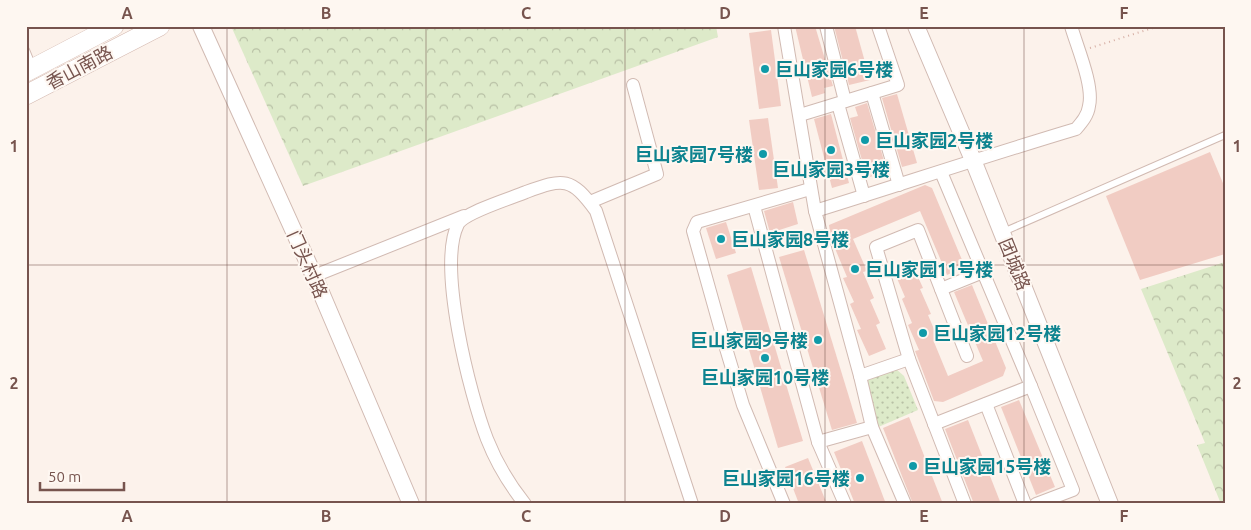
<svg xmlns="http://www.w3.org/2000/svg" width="1251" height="530" viewBox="0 0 1251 530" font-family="Ubuntu,'Noto Sans SC',sans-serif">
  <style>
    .grass { fill: url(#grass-dots) }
    .forest { fill: url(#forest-crowns) }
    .building { fill: #f1ccc3 }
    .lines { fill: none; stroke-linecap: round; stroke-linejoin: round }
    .service-casing { stroke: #d1bab2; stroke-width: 8 }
    .minor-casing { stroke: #d1bab2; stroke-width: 14 }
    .tertiary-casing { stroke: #d1bab2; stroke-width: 18 }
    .secondary-casing { stroke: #d4b9b0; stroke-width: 20 }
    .path { stroke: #d6afa5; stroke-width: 2; stroke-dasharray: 1 4; stroke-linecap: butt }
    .service { stroke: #fff; stroke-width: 6 }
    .minor { stroke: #fff; stroke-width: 12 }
    .tertiary { stroke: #fff; stroke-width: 16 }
    .secondary { stroke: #fff; stroke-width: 19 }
    .grid { fill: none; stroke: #77544e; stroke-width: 1; stroke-opacity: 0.55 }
    .culture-dot { fill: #0f9aa8; stroke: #fef7f1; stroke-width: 2 }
    .labels { text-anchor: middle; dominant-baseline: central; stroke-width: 4; stroke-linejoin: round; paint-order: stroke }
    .street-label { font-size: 18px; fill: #77544e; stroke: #fef7f1 }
    .culture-label { font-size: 18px; font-weight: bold; fill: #0d838f; stroke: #fef7f1; text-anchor: start }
    .neatline { fill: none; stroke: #77544e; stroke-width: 2 }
    .grid-label { font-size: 16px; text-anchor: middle; font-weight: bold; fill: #77544e }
  </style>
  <defs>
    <pattern id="grass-dots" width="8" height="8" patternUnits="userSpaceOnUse" patternTransform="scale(1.25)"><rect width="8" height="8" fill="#ddeac9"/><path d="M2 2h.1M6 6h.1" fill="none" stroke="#b8c0a5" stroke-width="1.8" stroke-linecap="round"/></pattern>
    <pattern id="forest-crowns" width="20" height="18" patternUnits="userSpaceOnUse" patternTransform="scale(1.25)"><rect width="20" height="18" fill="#ddeac9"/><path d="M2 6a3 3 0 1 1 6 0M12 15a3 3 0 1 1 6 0" fill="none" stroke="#b8c0a5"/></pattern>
  </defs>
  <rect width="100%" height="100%" fill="#fcf2eb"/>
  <polygon class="grass" points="896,369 904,376 918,410 876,428 861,383"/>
  <g class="forest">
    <polygon points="231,26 716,26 718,37 303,186"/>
    <polygon points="1225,262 1225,504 1221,504 1197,445 1205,443 1141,289"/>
  </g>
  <g class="building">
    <polygon points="795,26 815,26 833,86 824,88 825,93 812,97"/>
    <polygon points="834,26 855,26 870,80 849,85"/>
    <polygon points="771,30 781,106 759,109 749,33"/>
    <polygon points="897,94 917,163 902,167 882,98"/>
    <polygon points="867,103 887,171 867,178 850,118 858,116 855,107"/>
    <polygon points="831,114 849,183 832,188 814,119"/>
    <polygon points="768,118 778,188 759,190 749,120"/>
    <polygon points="1210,152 1225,188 1225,254 1140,280 1106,196"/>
    <polygon points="925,185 932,188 965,267 947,275 920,211 853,239 867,271 863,272 874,298 870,300 880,323 876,325 886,349 869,356 857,330 861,329 850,304 854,302 843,278 847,277 831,239 829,225"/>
    <polygon points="793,202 798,224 770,233 764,211"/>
    <polygon points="726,222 736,253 716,259 706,228"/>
    <polygon points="804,250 857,423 832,430 779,257"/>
    <polygon points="751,267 803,441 778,448 727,275"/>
    <polygon points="914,268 923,288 920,289 931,314 928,315 939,341 934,342 948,376 983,361 954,292 972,285 1006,368 1003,376 943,402 934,401 917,356 915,351 919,350 908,325 912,323 902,299 905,297 896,276"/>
    <polygon points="1019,400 1055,487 1036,495 1001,407"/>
    <polygon points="909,417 943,504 913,504 883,428"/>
    <polygon points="968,420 1001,504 974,504 945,429"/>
    <polygon points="862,441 886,504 855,504 834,452"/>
    <polygon points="808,458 827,504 799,504 785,467"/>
  </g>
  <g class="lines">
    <g class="service-casing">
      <g id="service">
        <polyline points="26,50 33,67"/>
        <polyline points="1003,232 1225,135"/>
      </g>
    </g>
    <g class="minor-casing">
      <g id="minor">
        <polyline points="784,26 815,211"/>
        <polyline points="826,26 845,101"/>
        <polyline points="872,93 899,185"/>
        <polyline points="838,104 864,196"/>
        <polyline points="800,115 898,85 878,26"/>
        <polyline points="941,172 1031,386"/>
        <polyline points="590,202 657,174 633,85"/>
        <polyline points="754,206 818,442 845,504"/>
        <polyline points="314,276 464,216"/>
        <polyline points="941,289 983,272"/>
        <path d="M967,356L918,230L876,247L909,359L860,376L815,211C902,184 989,155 1076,129C1082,122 1088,115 1089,106C1094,86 1077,47 1071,26"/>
        <polyline points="909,359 965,504"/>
        <polyline points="860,376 872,427 905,504"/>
        <polyline points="986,404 1025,504"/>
        <polyline points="934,424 1031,386 1073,490 1036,504"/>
        <polyline points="818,442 872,427"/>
        <path d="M525,504C509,484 496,462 487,439C470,395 437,266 458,224C465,212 512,198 526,192C564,178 571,177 596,211L692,504"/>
        <polyline points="784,504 743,405 725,345 693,231 697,222 810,189"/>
      </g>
    </g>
    <g class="tertiary-casing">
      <g id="tertiary">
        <polyline points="201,26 314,276 411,504"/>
        <polyline points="916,26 973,160 1110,504"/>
      </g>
    </g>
    <g class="secondary-casing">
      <g id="secondary">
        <polyline points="26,72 114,26"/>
        <polyline points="26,95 160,26"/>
      </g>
    </g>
    <polyline class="path" points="1090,48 1159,26"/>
    <use href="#service" class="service"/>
    <use href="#minor" class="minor"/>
    <use href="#tertiary" class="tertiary"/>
    <use href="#secondary" class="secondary"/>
  </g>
  <path class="grid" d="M227,26V504M426,26V504M625,26V504M825,26V504M1024,26V504M26,265H1225"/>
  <g class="culture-dot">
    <circle cx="765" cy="69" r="5"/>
    <circle cx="865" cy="140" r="5"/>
    <circle cx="831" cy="150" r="5"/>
    <circle cx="763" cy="154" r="5"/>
    <circle cx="721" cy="239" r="5"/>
    <circle cx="855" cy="269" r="5"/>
    <circle cx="923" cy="333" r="5"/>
    <circle cx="818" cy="340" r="5"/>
    <circle cx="765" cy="358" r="5"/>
    <circle cx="913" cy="466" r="5"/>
    <circle cx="860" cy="478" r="5"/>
  </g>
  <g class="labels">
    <g class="street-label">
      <text transform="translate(79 67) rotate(-28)">香山南路</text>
      <text transform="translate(308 264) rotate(66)">门头村路</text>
      <text transform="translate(1015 264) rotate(68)">团城路</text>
    </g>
    <g class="culture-label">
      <text x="775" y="69">巨山家园6号楼</text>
      <text x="875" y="140">巨山家园2号楼</text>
      <text x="753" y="154" text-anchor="end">巨山家园7号楼</text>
      <text x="831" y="169" text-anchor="middle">巨山家园3号楼</text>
      <text x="731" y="239">巨山家园8号楼</text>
      <text x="865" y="269">巨山家园11号楼</text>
      <text x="933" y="333">巨山家园12号楼</text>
      <text x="808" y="340" text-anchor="end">巨山家园9号楼</text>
      <text x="765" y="377" text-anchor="middle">巨山家园10号楼</text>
      <text x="923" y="466">巨山家园15号楼</text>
      <text x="850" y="478" text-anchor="end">巨山家园16号楼</text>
    </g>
  </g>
  <rect width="1251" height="530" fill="none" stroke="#fef7f1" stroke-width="55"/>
  <path d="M40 482v8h84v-8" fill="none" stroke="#77544e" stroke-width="2.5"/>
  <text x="48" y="482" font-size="15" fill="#77544e" stroke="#fef7f1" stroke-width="4" paint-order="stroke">50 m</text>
  <rect x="28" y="28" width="1196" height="474" class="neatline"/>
  <g class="grid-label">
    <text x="127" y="19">A</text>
    <text x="326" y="19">B</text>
    <text x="526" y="19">C</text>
    <text x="725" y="19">D</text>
    <text x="924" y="19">E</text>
    <text x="1124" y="19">F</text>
    <text x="14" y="152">1</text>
    <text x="1237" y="152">1</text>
    <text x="14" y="389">2</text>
    <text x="1237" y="389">2</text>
    <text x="127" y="522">A</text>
    <text x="326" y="522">B</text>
    <text x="526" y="522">C</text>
    <text x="725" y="522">D</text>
    <text x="924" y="522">E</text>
    <text x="1124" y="522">F</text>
  </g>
</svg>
